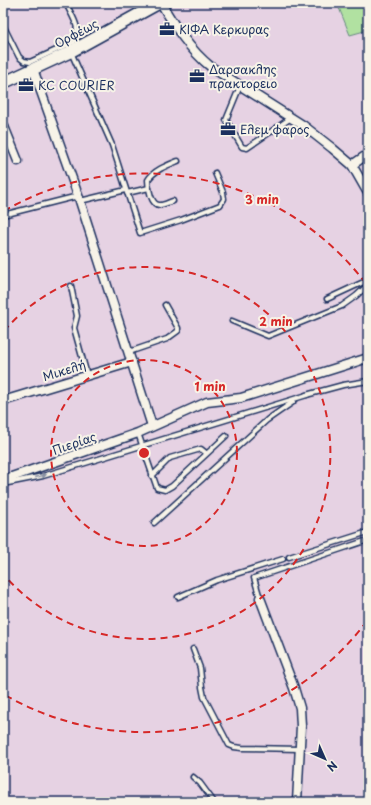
<svg xmlns="http://www.w3.org/2000/svg" width="371" height="805" viewBox="0 0 371 805" font-family="'Playpen Sans',sans-serif">
  <style>
    .built { fill: #e6d2e3 }
    .green { fill: #b1e1a1; stroke: #668880 }
    .lines { fill: none; stroke-linecap: round; stroke-linejoin: round }
    .lane-casing { stroke: #1b2f5e; stroke-width: 7 }
    .street-casing { stroke: #1b2f5e; stroke-width: 11 }
    .secondary-casing { stroke: #1b2f5e; stroke-width: 14 }
    .lane { stroke: #f7f3e8; stroke-width: 4 }
    .street { stroke: #f7f3e8; stroke-width: 8 }
    .secondary { stroke: #f7f3e8; stroke-width: 11 }
    .oneway { fill: #8991a3 }
    .ring { fill: none; stroke: #d62828; stroke-width: 2; stroke-dasharray: 7 5 }
    .labels { text-anchor: middle; dominant-baseline: central; stroke-width: 4; stroke-linejoin: round; paint-order: stroke }
    .poi-label { font-size: 12px; fill: #1b2f5e; stroke: #f7f3e8; text-anchor: start }
    .street-label { font-size: 12px; fill: #1b2f5e; stroke: #f7f3e8 }
    .centre { fill: #d62828; stroke: #f7f3e8; stroke-width: 2 }
    .ring-label { font-size: 12px; text-anchor: middle; font-weight: bold; fill: #d62828; stroke: #f7f3e8; stroke-width: 4; stroke-linejoin: round; paint-order: stroke }
  </style>
  <rect width="100%" height="100%" fill="#ede0e5"/>
  <filter id="ink" filterUnits="userSpaceOnUse"><feTurbulence type="fractalNoise" baseFrequency=".025" numOctaves="2"/><feDisplacementMap in="SourceGraphic" scale="8" xChannelSelector="R" yChannelSelector="G"/><feConvolveMatrix kernelMatrix="1 2 1 2 8 2 1 2 1" color-interpolation-filters="sRGB"/></filter>
  <g filter="url(#ink)">
    <polygon class="built" points="3,3 337,3 350,35 368,30 368,802 3,802"/>
    <polygon class="green" points="337,3 368,3 368,30 350,35"/>
    <g class="lines">
      <g class="lane-casing">
        <g id="lane">
          <path d="M3,25L19,57L24,61L30,62L74,42C82,27 72,17 66,3"/>
          <polyline points="71,52 112,145 140,233 181,220 220,205 224,199 223,192 215,173"/>
          <polyline points="240,86 226,120 242,147 247,148 291,118"/>
          <polyline points="127,193 149,188"/>
          <polyline points="80,201 126,190"/>
          <path d="M173,201C169,202 164,205 160,205C151,206 148,187 148,180C154,170 168,165 178,161"/>
          <polyline points="3,215 78,196"/>
          <polyline points="71,286 77,316 74,328 87,375"/>
          <polyline points="327,299 368,280"/>
          <polyline points="232,321 268,336 342,306 356,296 368,285"/>
          <polyline points="129,352 167,339 178,331 178,328 165,305"/>
          <polyline points="306,395 343,385 368,381"/>
          <polyline points="138,433 157,488 165,490 172,486 226,436"/>
          <polyline points="152,476 170,458 201,449 206,453"/>
          <polyline points="3,484 43,476 307,395"/>
          <polyline points="154,523 267,420 293,402"/>
          <polyline points="289,557 368,532"/>
          <polyline points="178,597 217,580 283,559"/>
          <polyline points="260,598 254,578 368,540"/>
          <polyline points="193,649 200,668 202,687 204,697 229,745 234,747 242,748 300,749"/>
          <polyline points="193,777 200,783 214,802"/>
        </g>
      </g>
      <g class="street-casing">
        <g id="street">
          <path d="M161,3C175,27 189,49 211,67L304,126L332,148L352,165L368,193"/>
          <polyline points="33,69 80,201 152,426"/>
          <polyline points="3,124 18,161"/>
          <polyline points="352,165 368,154"/>
          <polyline points="3,401 132,362"/>
          <polyline points="3,480 138,433 207,402 241,398 368,358"/>
          <polyline points="260,598 294,688 300,708 301,726 297,802"/>
        </g>
      </g>
      <g class="secondary-casing">
        <polyline id="secondary" points="3,83 70,52 159,3"/>
      </g>
      <use href="#lane" class="lane"/>
      <use href="#street" class="street"/>
      <use href="#secondary" class="secondary"/>
    </g>
    <defs><path id="oneway-solid" d="M-6-.8H1V-3.2L6.5 0L1 3.2V.8H-6Z"/></defs>
    <use class="oneway" href="#oneway-solid" transform="translate(41 476) rotate(-14)"/>
  </g>
  <g class="ring">
    <circle cx="144" cy="453" r="93"/>
    <path d="M4 331A186 186 0 1 1 4 575"/>
    <path d="M367 621A279 279 0 0 1 5 695M4 211A279 279 0 0 1 367 285"/>
  </g>
  <defs>
    <g id="office-bare" transform="scale(1.2)"><path d="M-6-3h4V-5.5h4V-3h4V5H-6ZM-1-4.5V-3h2v-1.5ZM-6 0V1H6V0Z" fill="#1b2f5e" stroke="#f7f3e8" stroke-width="2.5" paint-order="stroke"/></g>
  </defs>
  <g fill-rule="evenodd">
    <use href="#office-bare" x="167" y="29"/>
    <use href="#office-bare" x="197" y="76"/>
    <use href="#office-bare" x="26" y="85"/>
    <use href="#office-bare" x="228" y="129"/>
  </g>
  <g class="labels">
    <g class="poi-label">
      <text x="179" y="29">ΚΙΦΑ Κερκυρας</text>
      <text x="209" y="69">Δαρσακλης<tspan x="209" dy="14">πρακτορειο</tspan></text>
      <text x="38" y="85">KC COURIER</text>
      <text x="240" y="129">Ελεμ φαρος</text>
    </g>
    <g class="street-label">
      <text transform="translate(76 33) rotate(-28)">Ορφέως</text>
      <text transform="translate(64 370) rotate(-17)">Μικελή</text>
      <text transform="translate(74 443) rotate(-19)">Πιερίας</text>
    </g>
  </g>
  <circle cx="144" cy="453" r="6" class="centre"/>
  <g class="ring-label">
    <text x="262" y="204">3 min</text>
    <text x="276" y="326">2 min</text>
    <text x="210" y="391">1 min</text>
  </g>
  <rect width="371" height="805" fill="none" stroke="#f7f3e8" stroke-width="16"/>
  <rect x="8" y="8" width="355" height="789" fill="none" stroke="#1b2f5e" stroke-width="1.5" filter="url(#ink)"/>
  <g transform="translate(325 759) rotate(135)" stroke="#f7f3e8" stroke-width="3" paint-order="stroke">
  <path d="M0-3L7 15L0 10L-7 15Z" fill="#1b2f5e"/>
  <text y="-6" font-size="11" font-weight="bold" text-anchor="middle" fill="#1b2f5e">N</text>
  </g>
</svg>
